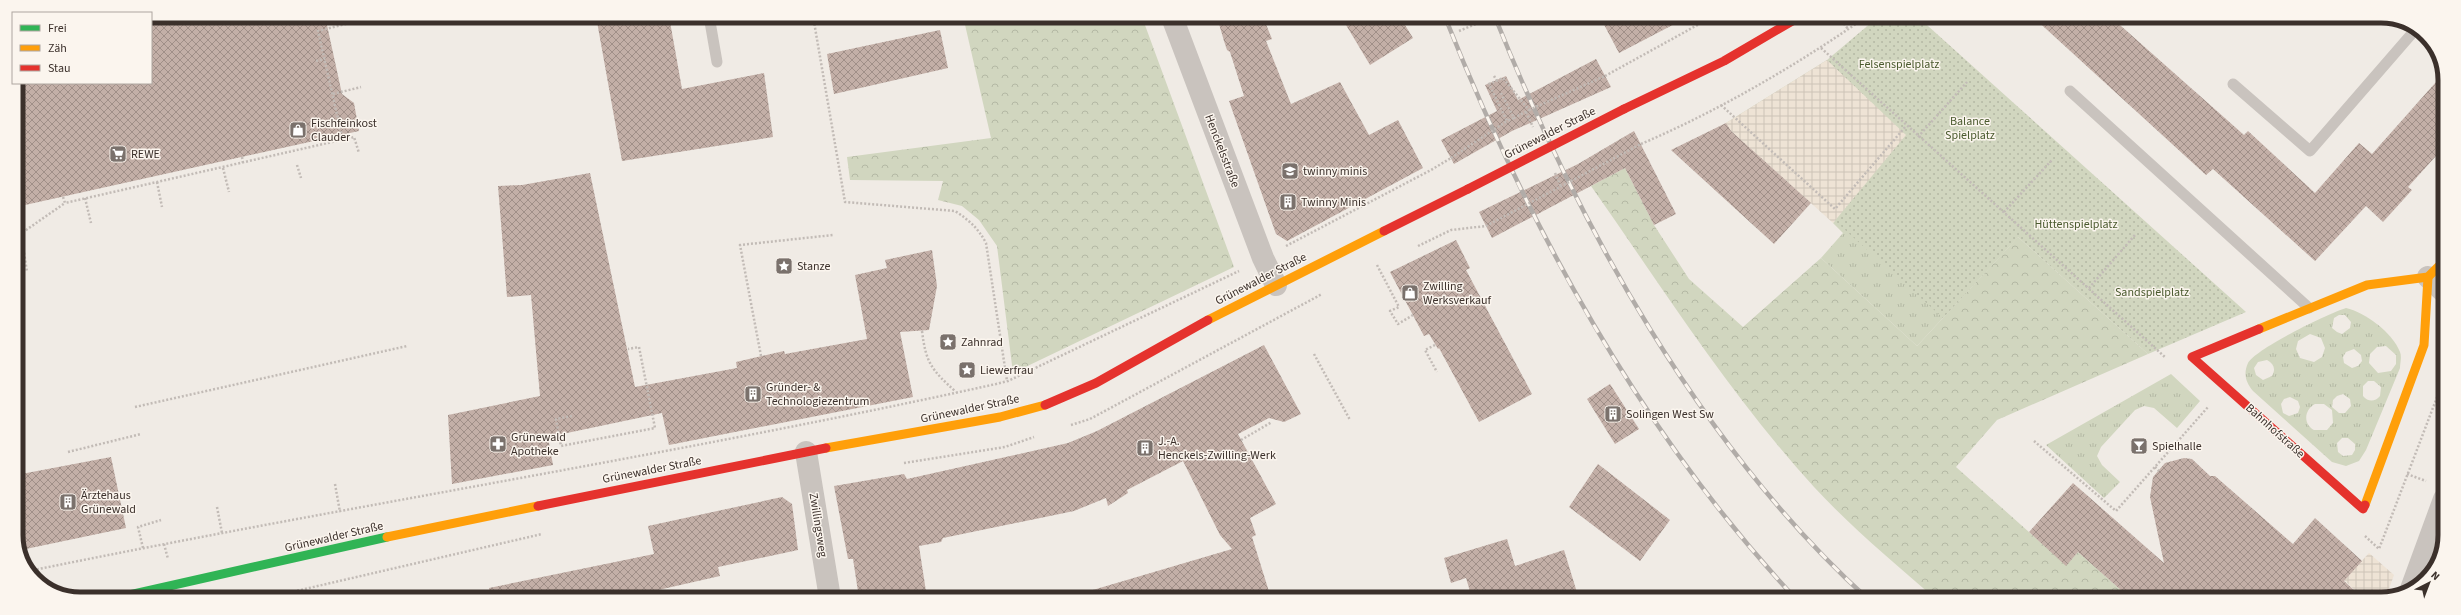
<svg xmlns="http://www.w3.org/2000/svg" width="2461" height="615" viewBox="0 0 2461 615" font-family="'Source Sans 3',sans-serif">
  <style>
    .grass { fill: url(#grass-tufts); fill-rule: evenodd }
    .forest { fill: url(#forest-crowns) }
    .park { fill: url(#park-dots) }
    .plaza { fill: url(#plaza-grid) }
    .building { fill: url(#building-cross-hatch) }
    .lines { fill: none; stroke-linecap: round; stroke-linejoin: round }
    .path { stroke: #c2bbb6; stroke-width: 2.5; stroke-dasharray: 2 2; stroke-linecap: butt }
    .lane { stroke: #c9c3be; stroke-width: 11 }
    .street { stroke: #c9c3be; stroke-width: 22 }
    .fast { stroke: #30b455; stroke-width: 9 }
    .slow { stroke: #ff9f0a; stroke-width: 9 }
    .jam { stroke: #e5322d; stroke-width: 9 }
    .rail-casing { stroke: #b1aca8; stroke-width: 4.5 }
    .rail { stroke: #fbf5ee; stroke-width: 3; stroke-dasharray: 9; stroke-linecap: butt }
    .path-bridge { stroke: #c2bbb6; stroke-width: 2.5; stroke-dasharray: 2 2; stroke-linecap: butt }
    .jam-bridge { stroke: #e5322d; stroke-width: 9 }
    .labels { text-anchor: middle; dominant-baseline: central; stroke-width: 3; stroke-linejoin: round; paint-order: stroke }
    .park-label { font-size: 12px; fill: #4a5a2e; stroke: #fbf5ee }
    .poi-label { font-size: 12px; fill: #3b302b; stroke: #fbf5ee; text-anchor: start }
    .street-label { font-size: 12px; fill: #3b302b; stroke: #fbf5ee }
    .rim { fill: none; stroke: #3b302b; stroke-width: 5 }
  </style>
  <defs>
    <pattern id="grass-tufts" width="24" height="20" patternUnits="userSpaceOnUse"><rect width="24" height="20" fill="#d1d6bf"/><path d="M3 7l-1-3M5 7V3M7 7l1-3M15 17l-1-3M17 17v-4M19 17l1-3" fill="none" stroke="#b4b8a4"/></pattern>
    <pattern id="forest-crowns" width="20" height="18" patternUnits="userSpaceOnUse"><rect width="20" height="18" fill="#d1d6bf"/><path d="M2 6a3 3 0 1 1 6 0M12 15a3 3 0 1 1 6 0" fill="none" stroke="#b4b8a4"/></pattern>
    <pattern id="park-dots" width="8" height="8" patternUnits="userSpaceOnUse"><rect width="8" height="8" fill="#d1d6bf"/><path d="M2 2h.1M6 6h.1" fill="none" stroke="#b4b8a4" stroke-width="1.8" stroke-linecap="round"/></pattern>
    <pattern id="plaza-grid" width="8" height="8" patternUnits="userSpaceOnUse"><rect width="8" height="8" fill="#eee3d5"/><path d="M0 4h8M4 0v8" fill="none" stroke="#cdc3b7"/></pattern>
    <pattern id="building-cross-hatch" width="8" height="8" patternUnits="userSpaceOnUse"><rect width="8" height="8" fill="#c3afa7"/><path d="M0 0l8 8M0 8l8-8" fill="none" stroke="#a08f88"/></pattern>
  </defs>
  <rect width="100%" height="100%" fill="#f0ebe5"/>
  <g class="grass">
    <polygon points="1906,135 2018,237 1917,346 1821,258 1843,233 1833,223"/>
    <path d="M2346,308C2365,312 2393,333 2400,352C2402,357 2400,363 2400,368L2366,450L2359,461L2346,466L2332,462L2253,391C2246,383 2243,374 2248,363C2255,349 2329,313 2346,308ZM2339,315H2345L2351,322L2350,328L2342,334L2337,332L2332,328L2334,318ZM2310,334L2321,338L2325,348L2322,357L2314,362L2300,358L2296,349L2298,341ZM2386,346L2396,355V364L2391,371L2378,373L2369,363L2370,354L2377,347ZM2354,349L2361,355L2362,361L2358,366L2352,368L2344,363L2343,357L2346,352ZM2267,360C2274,364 2276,369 2272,376L2263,380L2256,375L2254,368L2258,362ZM2368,381H2374L2381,387L2380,396C2375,402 2368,402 2363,396V386ZM2343,394L2350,399L2351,406L2345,413H2339L2332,407L2333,400L2337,396ZM2290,397L2298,401L2300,407L2298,413L2289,416L2283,413L2281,404L2284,399ZM2315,404H2324L2332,410L2333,423L2327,430H2314C2303,424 2304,410 2315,404ZM2342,438H2348L2355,444V450L2352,455L2343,456L2338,452L2337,443Z"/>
    <polygon points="2171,374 2200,401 2177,428 2154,408 2144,406 2135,410 2101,447 2097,456 2102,465 2120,482 2104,498 2046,445"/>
  </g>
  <g class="forest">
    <polygon points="963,16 1142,17 1234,267 1013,373 997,246 979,220 962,206 938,200 943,181 850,180 847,157 991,138"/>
    <path d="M1625,168L1654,225L1689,279L1743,327L1821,258L1917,346L2018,237L2148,354L1997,420L1956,467L2066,565L2078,552L2131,599H1936C1894,563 1851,527 1814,487C1730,395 1662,287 1591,186Z"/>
  </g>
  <polygon class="park" points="1878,17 1918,17 2246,312 2148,354 2018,237 1943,318 1726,123 1827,60"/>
  <g class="plaza">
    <polygon points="1827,60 1906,135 1833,223 1731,131 1726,123"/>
    <polygon points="2369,553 2394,575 2386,597 2381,599 2364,599 2344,580"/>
  </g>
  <g class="building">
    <polygon points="151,16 325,16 342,94 354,103 359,131 16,207 16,83 151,83"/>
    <polygon points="596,16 669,16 682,89 764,73 773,137 622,161"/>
    <polygon points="1217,17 1263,17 1272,39 1266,41 1291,104 1340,82 1369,135 1398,120 1423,168 1287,241 1276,234 1229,101 1244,96 1230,52 1227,50 1224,41"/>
    <polygon points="1360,17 1400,17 1413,38 1370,65 1346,25"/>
    <polygon points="1600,17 1688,17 1619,53"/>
    <polygon points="2033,17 2118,17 2118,23 2121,26 2244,135 2248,131 2315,193 2359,143 2372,154 2444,73 2445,146 2408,187 2412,190 2383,222 2366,206 2315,261 2213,169 2206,175"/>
    <polygon points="940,30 948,68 834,94 827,54"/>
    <polygon points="1596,59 1611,87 1512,131 1454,164 1441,140 1497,111 1485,85 1506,76 1518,100"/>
    <polygon points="1726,123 1731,131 1811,203 1774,244 1671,150"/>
    <polygon points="1634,131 1676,214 1654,225 1625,168 1492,238 1479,212 1578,164"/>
    <polygon points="590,173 635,387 737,368 736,362 784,351 785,354 867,339 855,275 887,268 885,260 932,250 937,286 929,330 900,332 913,397 669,445 662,413 548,437 553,465 452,484 448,415 540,396 531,295 507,297 498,186 522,185"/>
    <polygon points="1456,240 1470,268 1466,270 1532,394 1479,422 1439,348 1438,349 1429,334 1424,336 1390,272"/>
    <polygon points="1264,345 1301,414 1284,422 1269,418 1238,434 1276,504 1250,518 1256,535 1252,537 1271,598 1087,598 1086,592 1232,549 1220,535 1183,461 1127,490 1128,493 1108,506 1106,498 1074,511 943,538 941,542 919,546 927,598 859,598 853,559 848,559 834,486 904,474 907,479 1068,443 1097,431"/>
    <polygon points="1610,384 1639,429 1615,444 1587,399"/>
    <polygon points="111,457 126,528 21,550 17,535 16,475"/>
    <polygon points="2184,458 2192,459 2210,476 2215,476 2293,544 2315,518 2362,561 2344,581 2364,599 2131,599 2078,552 2066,566 2029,532 2073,483 2164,563 2150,497 2153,477 2165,463"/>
    <polygon points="1598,464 1670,520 1640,561 1569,507"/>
    <polygon points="782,497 792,504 798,550 718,567 720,576 623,598 490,598 489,588 654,554 648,526"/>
    <polygon points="1507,539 1515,566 1564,550 1579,599 1472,598 1466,578 1451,583 1444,558"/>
  </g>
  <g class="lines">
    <g class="path">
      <path d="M813,16L845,202L955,211C969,220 978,228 986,243L1007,381"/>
      <polyline points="1839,17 1848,29"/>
      <polyline points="1459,31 1488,19"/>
      <polyline points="1821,48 2166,358"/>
      <polyline points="316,61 325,59"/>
      <polyline points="1494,76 1497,81"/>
      <polyline points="1605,76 1712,17"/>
      <polyline points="1501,93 1514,118 1529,110 1503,78 1489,84 1507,121 1514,118"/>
      <polyline points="333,94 361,87"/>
      <polyline points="1721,105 1835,209 1906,126"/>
      <polyline points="1526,112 1533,127"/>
      <polyline points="1918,137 1967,82"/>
      <polyline points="343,141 318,31 346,24"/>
      <path d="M1641,144C1720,110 1795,66 1866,17"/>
      <polyline points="242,157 243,163"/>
      <polyline points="297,165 301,178"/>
      <polyline points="223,168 229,192"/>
      <polyline points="1555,173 1561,187"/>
      <polyline points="157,182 162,207"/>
      <polyline points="63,197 65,203 354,137 359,153"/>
      <polyline points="85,198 91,223"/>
      <polyline points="2004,212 2052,160"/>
      <polyline points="21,233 27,272"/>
      <polyline points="16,237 65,203"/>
      <polyline points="1286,246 1431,170 1451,158"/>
      <polyline points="1418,246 1451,230 1486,226"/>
      <polyline points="1377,265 1399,307 1390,311 1398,324 1413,315"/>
      <polyline points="2089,288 2135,235"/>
      <path d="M922,331C926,364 932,370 956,392"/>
      <polyline points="1435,345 1425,350 1437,372"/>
      <polyline points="1314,354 1350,420"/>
      <polyline points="761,356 740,245 833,235"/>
      <polyline points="135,407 407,346"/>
      <polyline points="572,416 556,419 561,446 655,428 639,347 628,349"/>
      <polyline points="1071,425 1090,419 1322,294"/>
      <polyline points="1241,440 1272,422"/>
      <polyline points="2034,441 2116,511 2208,407"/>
      <polyline points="68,452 141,434"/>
      <polyline points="904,463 1005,447 1034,437"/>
      <polyline points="2155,467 2159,471"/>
      <polyline points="2407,474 2426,481"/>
      <polyline points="335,484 340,512"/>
      <polyline points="217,507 222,533"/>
      <polyline points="2365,536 2379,549 2444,379"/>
      <polyline points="164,544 168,559"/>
      <polyline points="143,548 138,527 161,520"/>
      <path d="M29,571C351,505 675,455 996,384L1008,381L1239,271"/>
      <polyline points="266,598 542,534"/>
    </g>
    <g class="lane">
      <polyline points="709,16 717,62"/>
      <polyline points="2233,84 2310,151 2415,30"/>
      <polyline points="2070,91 2309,308"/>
    </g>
    <g class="street">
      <polyline points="1172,17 1263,258 1276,285"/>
      <polyline points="2428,277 2444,292"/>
      <polyline points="806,452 830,598"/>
      <polyline points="2411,589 2444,499"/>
    </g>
    <polyline class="fast" points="116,598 387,537"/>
    <g class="slow">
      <polyline points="1208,320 1384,231"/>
      <polyline points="2259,329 2367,285 2428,277 2444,261"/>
      <polyline points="826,448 1000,417 1045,405"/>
      <polyline points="2365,505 2424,345 2428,277"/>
      <polyline points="387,537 538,506"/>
    </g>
    <g class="jam">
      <polyline points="1624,109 1724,61 1799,17"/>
      <polyline points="1384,231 1468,189"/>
      <polyline points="2259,329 2192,357 2363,509 2365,505"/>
      <polyline points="1045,405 1096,383 1208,320"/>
      <polyline points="538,506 826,448"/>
    </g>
    <g class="rail-casing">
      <g id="rail">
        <path d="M1445,17C1529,228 1640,432 1796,599"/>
        <path d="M1495,17C1578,224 1701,448 1868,599"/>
      </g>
    </g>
    <use href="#rail" class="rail"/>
    <g class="path-bridge">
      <polyline points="1529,110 1605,76"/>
      <polyline points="1451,158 1507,121"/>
      <polyline points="1486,226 1641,144"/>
    </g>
    <polyline class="jam-bridge" points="1468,189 1624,109"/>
  </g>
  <defs>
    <g id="shop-square" transform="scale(0.9)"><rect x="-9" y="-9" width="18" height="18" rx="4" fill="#7a716c" stroke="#fbf5ee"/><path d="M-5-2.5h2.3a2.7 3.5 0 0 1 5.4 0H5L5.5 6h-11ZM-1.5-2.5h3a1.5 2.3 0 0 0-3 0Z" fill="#fff"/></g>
    <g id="supermarket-square" transform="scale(0.9)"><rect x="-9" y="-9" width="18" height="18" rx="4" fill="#7a716c" stroke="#fbf5ee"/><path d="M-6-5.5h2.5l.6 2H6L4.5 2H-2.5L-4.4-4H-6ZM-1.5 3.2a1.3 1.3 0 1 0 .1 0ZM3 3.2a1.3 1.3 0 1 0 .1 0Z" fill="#fff"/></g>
    <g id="school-square" transform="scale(0.9)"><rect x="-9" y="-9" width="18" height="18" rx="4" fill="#7a716c" stroke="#fbf5ee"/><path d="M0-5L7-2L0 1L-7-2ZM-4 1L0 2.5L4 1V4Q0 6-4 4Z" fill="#fff"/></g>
    <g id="building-square" transform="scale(0.9)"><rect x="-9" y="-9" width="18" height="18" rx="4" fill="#7a716c" stroke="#fbf5ee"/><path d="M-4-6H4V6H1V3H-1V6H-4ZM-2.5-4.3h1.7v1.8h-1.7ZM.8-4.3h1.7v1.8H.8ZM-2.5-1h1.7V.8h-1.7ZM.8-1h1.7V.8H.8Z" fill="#fff"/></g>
    <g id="sight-square" transform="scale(0.9)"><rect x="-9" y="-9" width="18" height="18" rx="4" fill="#7a716c" stroke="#fbf5ee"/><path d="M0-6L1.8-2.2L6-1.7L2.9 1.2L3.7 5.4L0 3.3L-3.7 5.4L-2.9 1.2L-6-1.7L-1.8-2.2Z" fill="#fff"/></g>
    <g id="pharmacy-square" transform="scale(0.9)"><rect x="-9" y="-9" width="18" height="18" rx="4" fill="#7a716c" stroke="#fbf5ee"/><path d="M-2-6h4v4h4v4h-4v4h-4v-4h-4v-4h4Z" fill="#fff"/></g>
    <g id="bar-square" transform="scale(0.9)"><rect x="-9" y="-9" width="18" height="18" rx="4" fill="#7a716c" stroke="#fbf5ee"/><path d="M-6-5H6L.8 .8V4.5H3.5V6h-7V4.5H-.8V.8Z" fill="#fff"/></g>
  </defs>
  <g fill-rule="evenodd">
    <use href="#shop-square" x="298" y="130"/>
    <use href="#supermarket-square" x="118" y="154"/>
    <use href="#school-square" x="1290" y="171"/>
    <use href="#building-square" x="1288" y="202"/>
    <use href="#sight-square" x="784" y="266"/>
    <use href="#shop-square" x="1410" y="293"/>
    <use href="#sight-square" x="948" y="342"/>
    <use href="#sight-square" x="967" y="370"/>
    <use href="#building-square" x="753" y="394"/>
    <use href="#building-square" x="1613" y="414"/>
    <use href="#pharmacy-square" x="498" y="444"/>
    <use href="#bar-square" x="2139" y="446"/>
    <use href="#building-square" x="1145" y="448"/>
    <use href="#building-square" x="68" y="502"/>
  </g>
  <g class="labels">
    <g class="park-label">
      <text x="1899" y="64">Felsenspielplatz</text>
      <text x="1970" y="121">Balance<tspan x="1970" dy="14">Spielplatz</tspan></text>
      <text x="2076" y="224">Hüttenspielplatz</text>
      <text x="2152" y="292">Sandspielplatz</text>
    </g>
    <g class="poi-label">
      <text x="311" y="123">Fischfeinkost<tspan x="311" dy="14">Clauder</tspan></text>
      <text x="131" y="154">REWE</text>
      <text x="1303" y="171">twinny minis</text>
      <text x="1301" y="202">Twinny Minis</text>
      <text x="797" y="266">Stanze</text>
      <text x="1423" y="286">Zwilling<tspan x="1423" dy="14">Werksverkauf</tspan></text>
      <text x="961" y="342">Zahnrad</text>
      <text x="980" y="370">Liewerfrau</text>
      <text x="766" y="387">Gründer- &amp;<tspan x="766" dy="14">Technologiezentrum</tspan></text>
      <text x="1626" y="414">Solingen West Sw</text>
      <text x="511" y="437">Grünewald<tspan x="511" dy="14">Apotheke</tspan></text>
      <text x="1158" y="441">J.-A.<tspan x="1158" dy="14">Henckels-Zwilling-Werk</tspan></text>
      <text x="2152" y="446">Spielhalle</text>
      <text x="81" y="495">Ärztehaus<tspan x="81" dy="14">Grünewald</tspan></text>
    </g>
    <g class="street-label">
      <text transform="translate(1550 133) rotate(-27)">Grünewalder Straße</text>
      <text transform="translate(1222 151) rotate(69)">Henckelsstraße</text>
      <text transform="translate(1261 279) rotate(-27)">Grünewalder Straße</text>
      <text transform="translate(970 409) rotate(-12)">Grünewalder Straße</text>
      <text transform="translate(2275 431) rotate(42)">Bahnhofstraße</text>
      <text transform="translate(652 470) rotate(-11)">Grünewalder Straße</text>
      <text transform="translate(818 525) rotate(81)">Zwillingsweg</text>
      <text transform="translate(334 537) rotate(-13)">Grünewalder Straße</text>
    </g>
  </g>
  <path d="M0 0H2461V615H0ZM80 23H2381A57 57 0 0 1 2438 80V535A57 57 0 0 1 2381 592H80A57 57 0 0 1 23 535V80A57 57 0 0 1 80 23Z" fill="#fbf5ee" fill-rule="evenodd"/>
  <path class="rim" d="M80 23H2381A57 57 0 0 1 2438 80V535A57 57 0 0 1 2381 592H80A57 57 0 0 1 23 535V80A57 57 0 0 1 80 23Z"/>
  <rect x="12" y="12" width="140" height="72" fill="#fbf5ee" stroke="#aea6a0"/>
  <rect x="20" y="25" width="20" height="6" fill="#30b455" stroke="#aea6a0"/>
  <text x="48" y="32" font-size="12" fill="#3b302b">Frei</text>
  <rect x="20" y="45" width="20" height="6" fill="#ff9f0a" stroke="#aea6a0"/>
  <text x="48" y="52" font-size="12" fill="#3b302b">Zäh</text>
  <rect x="20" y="65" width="20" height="6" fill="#e5322d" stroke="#aea6a0"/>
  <text x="48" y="72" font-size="12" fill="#3b302b">Stau</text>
  <g transform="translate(2429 583) rotate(42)" stroke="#fbf5ee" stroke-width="3" paint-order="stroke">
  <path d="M0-3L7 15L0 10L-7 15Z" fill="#3b302b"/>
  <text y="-6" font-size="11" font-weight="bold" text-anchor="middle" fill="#3b302b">N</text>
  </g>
</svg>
